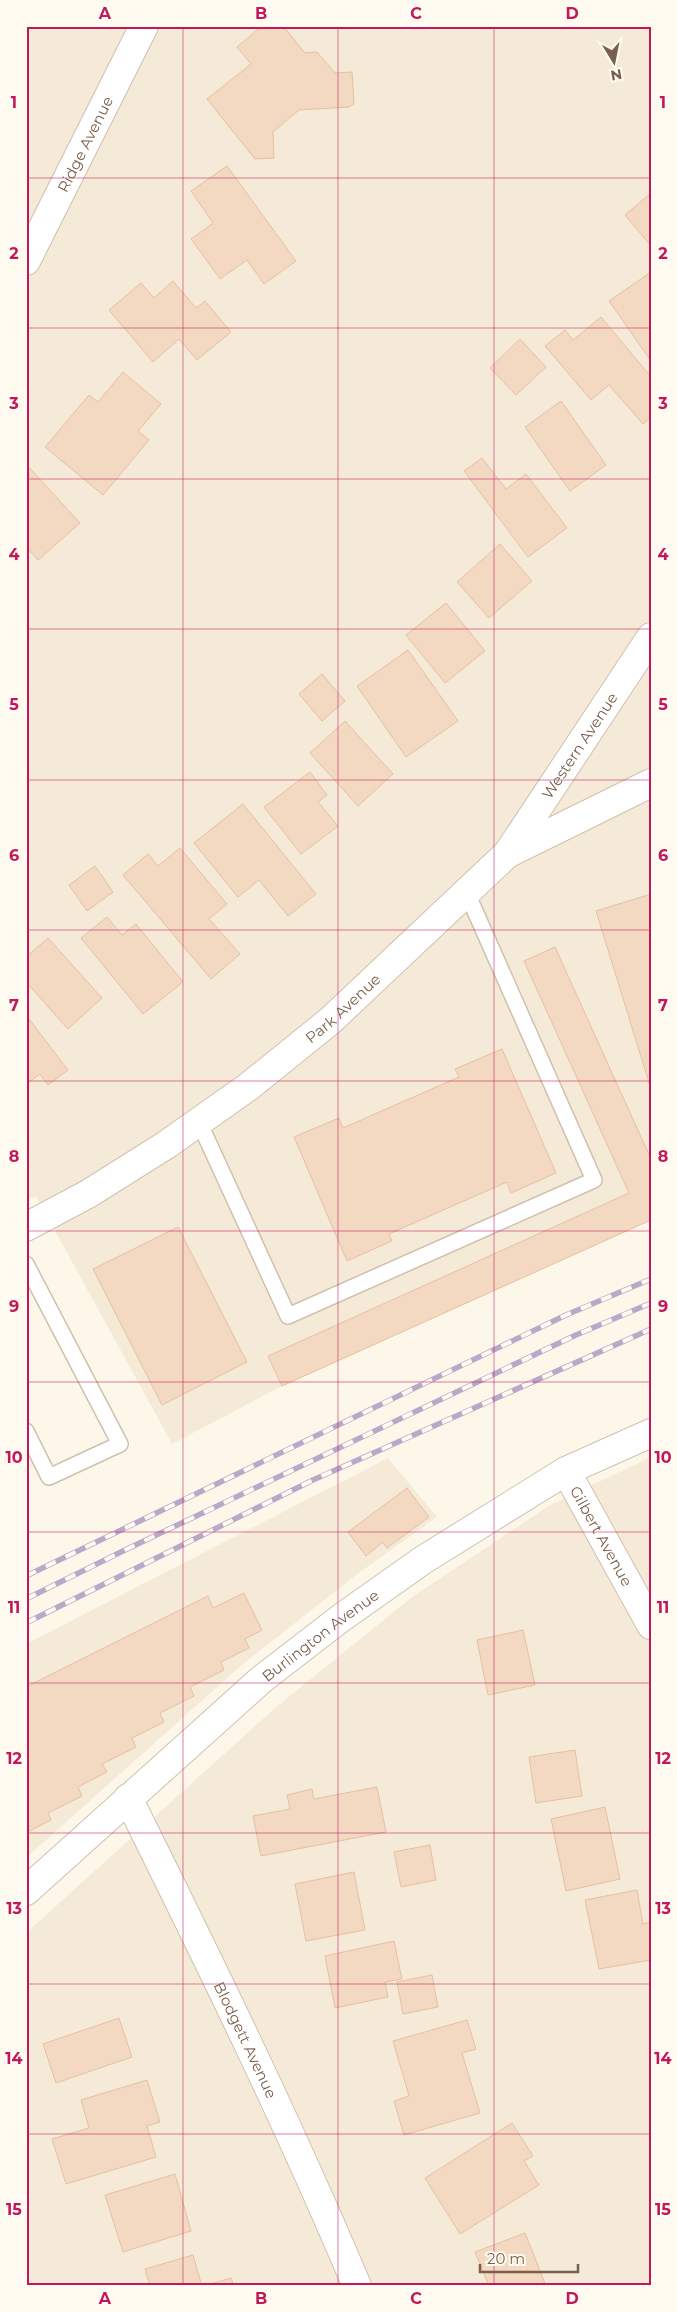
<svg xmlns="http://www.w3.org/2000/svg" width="677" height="2312" viewBox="0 0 677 2312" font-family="Montserrat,sans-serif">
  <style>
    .residential { fill: #f5ead8 }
    .building { fill: #f3d9c1; stroke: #e6c0a1 }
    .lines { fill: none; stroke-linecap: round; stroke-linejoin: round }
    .service-casing { stroke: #d0c0af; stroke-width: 18 }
    .minor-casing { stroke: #d0c0af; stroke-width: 30 }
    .service { stroke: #fff; stroke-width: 15 }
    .minor { stroke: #fff; stroke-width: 28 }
    .rail-casing { stroke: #bba7c8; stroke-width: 5.5 }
    .rail { stroke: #fffbf1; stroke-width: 4; stroke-dasharray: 11; stroke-linecap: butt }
    .grid { fill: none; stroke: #c2185b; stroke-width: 1; stroke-opacity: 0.55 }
    .labels { text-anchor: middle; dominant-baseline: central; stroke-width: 4.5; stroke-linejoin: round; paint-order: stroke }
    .street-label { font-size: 15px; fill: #795f4c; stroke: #fffbf1 }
    .neatline { fill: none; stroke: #c2185b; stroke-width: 2 }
    .grid-label { font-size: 16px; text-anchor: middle; font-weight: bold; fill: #c2185b }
  </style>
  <rect width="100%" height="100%" fill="#fdf7ea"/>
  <g class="residential">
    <polygon points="26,26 651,26 651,1220 282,1386 172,1444 36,1196 26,1201"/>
    <polygon points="651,1457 651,2286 26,2286 26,1933 275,1708 412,1597 550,1505"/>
    <polygon points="388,1458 437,1517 356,1575 244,1663 26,1858 26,1644"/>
  </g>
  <g class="building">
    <polygon points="262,26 283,26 305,53 317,52 335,73 352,72 354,104 349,107 299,110 273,132 274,158 255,159 207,99 251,64 237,47"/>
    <polygon points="227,166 296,261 264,284 247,260 220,279 191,239 213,223 191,191"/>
    <polygon points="651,193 651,246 625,215"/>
    <polygon points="651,272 651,361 609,301"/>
    <polygon points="173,281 196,308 205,301 231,332 197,360 179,339 153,362 109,310 141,283 154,298"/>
    <polygon points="601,317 651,377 651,417 643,424 609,385 591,400 545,346 565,330 573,340"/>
    <polygon points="520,339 546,367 516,395 490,368"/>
    <polygon points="123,372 161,404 138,431 149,440 103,495 45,447 89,395 98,402"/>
    <polygon points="561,401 606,465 570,491 525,427"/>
    <polygon points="482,458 506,489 526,474 567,528 528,557 464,471"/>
    <polygon points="26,464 80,523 38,560 26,547"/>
    <polygon points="500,544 532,581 489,618 457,582"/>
    <polygon points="446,603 485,651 445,683 406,635"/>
    <polygon points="408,650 458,721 406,757 357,686"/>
    <polygon points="322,674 345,701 322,721 299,694"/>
    <polygon points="345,721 393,774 358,806 310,753"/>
    <polygon points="310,772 327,795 318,802 338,826 301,854 264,807"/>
    <polygon points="243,804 316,894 288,916 259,880 238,897 194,843"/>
    <polygon points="180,848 227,904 209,919 240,954 211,979 123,875 148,854 158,866"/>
    <polygon points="95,866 113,892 87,911 69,885"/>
    <polygon points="651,894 651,1089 596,911"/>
    <polygon points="107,917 122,935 136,924 183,982 143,1014 81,938"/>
    <polygon points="48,938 102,998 68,1029 26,982 26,957"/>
    <polygon points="555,947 651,1159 651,1220 282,1386 268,1356 629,1193 524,961"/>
    <polygon points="26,1015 68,1070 48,1085 40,1074 26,1084"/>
    <polygon points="502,1049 556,1173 511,1193 507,1182 389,1234 392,1241 347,1261 294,1137 339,1118 343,1128 459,1077 455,1069"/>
    <polygon points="178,1227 247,1362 162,1405 93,1269"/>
    <polygon points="407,1488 429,1517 387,1548 383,1542 366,1556 348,1532"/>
    <polygon points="244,1593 262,1630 245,1639 249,1648 221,1662 224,1670 190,1687 194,1696 160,1713 164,1722 132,1738 136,1747 102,1764 107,1772 78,1787 82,1796 48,1813 51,1820 26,1833 26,1687 208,1596 213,1608"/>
    <polygon points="523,1630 535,1685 488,1695 477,1640"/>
    <polygon points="575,1750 582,1796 536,1803 529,1757"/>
    <polygon points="377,1787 386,1832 261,1856 253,1816 290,1809 287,1795 312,1789 314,1799"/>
    <polygon points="605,1807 620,1879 566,1891 551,1819"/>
    <polygon points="430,1845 436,1880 401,1887 394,1852"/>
    <polygon points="354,1872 365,1930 306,1941 295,1884"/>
    <polygon points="637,1890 643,1924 651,1922 651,1960 599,1969 585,1900"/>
    <polygon points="394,1941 402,1979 385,1982 388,1997 335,2008 325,1956"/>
    <polygon points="432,1975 438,2007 403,2014 397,1982"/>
    <polygon points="119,2018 132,2057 56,2083 43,2044"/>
    <polygon points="467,2020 476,2049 462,2053 480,2113 404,2135 394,2101 409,2096 393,2041"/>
    <polygon points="147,2080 160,2122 147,2126 156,2157 66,2184 52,2139 89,2128 81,2100"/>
    <polygon points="512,2123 533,2156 524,2161 539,2185 460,2234 425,2178"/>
    <polygon points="175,2174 191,2231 123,2252 105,2195"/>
    <polygon points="525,2233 546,2286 489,2286 475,2252"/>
    <polygon points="193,2255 202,2286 150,2286 145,2269"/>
    <polygon points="231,2278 234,2286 204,2286"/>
  </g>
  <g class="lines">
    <g class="service-casing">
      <g id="service">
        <polyline points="199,1122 288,1316 594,1180 467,893"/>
        <polyline points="26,1264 120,1444 49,1477 26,1431"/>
      </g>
    </g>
    <g class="minor-casing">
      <g id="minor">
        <path id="s1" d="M26,261L144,26"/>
        <path id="s2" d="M508,853L651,637"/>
        <path id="s3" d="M26,1227L88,1194L166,1145L248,1087L331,1020L507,854L651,783"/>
        <path id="s4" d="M566,1471L651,1625"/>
        <path id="s5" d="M128,1798C208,1959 287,2120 357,2286"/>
        <path id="s6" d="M26,1891L262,1679L341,1618L423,1560L566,1471L651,1433"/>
      </g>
    </g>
    <use href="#service" class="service"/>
    <use href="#minor" class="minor"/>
    <g class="rail-casing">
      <g id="rail">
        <polyline points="26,1576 566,1315 651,1279"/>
        <polyline points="26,1599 125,1550 576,1335 651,1303"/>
        <polyline points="26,1623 313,1480 651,1329"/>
      </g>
    </g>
    <use href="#rail" class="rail"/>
  </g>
  <path class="grid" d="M183,26V2286M338,26V2286M494,26V2286M26,178H651M26,328H651M26,479H651M26,629H651M26,780H651M26,930H651M26,1081H651M26,1231H651M26,1382H651M26,1532H651M26,1683H651M26,1833H651M26,1984H651M26,2134H651"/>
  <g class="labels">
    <g class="street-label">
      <text stroke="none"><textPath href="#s1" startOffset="131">Ridge Avenue</textPath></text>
      <text stroke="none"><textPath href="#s2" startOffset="129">Western Avenue</textPath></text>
      <text stroke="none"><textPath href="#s3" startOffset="386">Park Avenue</textPath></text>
      <text stroke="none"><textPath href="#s4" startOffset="74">Gilbert Avenue</textPath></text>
      <text stroke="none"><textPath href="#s6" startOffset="390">Burlington Avenue</textPath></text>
      <text stroke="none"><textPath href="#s5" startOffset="269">Blodgett Avenue</textPath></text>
    </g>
  </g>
  <rect width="677" height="2312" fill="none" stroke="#fffbf1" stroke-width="55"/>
  <g transform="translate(614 62) rotate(170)" stroke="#fffbf1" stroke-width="4" paint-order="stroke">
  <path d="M0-4L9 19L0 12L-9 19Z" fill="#795f4c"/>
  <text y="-8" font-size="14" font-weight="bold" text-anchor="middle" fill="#795f4c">N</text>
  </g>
  <path d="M480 2264v8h98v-8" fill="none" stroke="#795f4c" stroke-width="2.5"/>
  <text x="487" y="2264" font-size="15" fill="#795f4c" stroke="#fffbf1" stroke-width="4" paint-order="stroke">20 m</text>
  <rect x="28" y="28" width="622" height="2256" class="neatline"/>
  <g class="grid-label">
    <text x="105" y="19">A</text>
    <text x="261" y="19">B</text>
    <text x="416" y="19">C</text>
    <text x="572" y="19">D</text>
    <text x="14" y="108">1</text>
    <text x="663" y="108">1</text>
    <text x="14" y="259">2</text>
    <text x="663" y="259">2</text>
    <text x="14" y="409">3</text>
    <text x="663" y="409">3</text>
    <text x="14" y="560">4</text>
    <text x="663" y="560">4</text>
    <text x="14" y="710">5</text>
    <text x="663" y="710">5</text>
    <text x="14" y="861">6</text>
    <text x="663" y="861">6</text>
    <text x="14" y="1011">7</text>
    <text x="663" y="1011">7</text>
    <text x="14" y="1162">8</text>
    <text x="663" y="1162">8</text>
    <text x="14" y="1312">9</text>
    <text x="663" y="1312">9</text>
    <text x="14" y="1463">10</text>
    <text x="663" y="1463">10</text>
    <text x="14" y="1613">11</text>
    <text x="663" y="1613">11</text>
    <text x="14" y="1764">12</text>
    <text x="663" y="1764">12</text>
    <text x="14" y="1914">13</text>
    <text x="663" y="1914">13</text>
    <text x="14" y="2064">14</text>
    <text x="663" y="2064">14</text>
    <text x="14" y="2215">15</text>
    <text x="663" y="2215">15</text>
    <text x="105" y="2304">A</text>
    <text x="261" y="2304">B</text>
    <text x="416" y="2304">C</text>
    <text x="572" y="2304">D</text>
  </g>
</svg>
